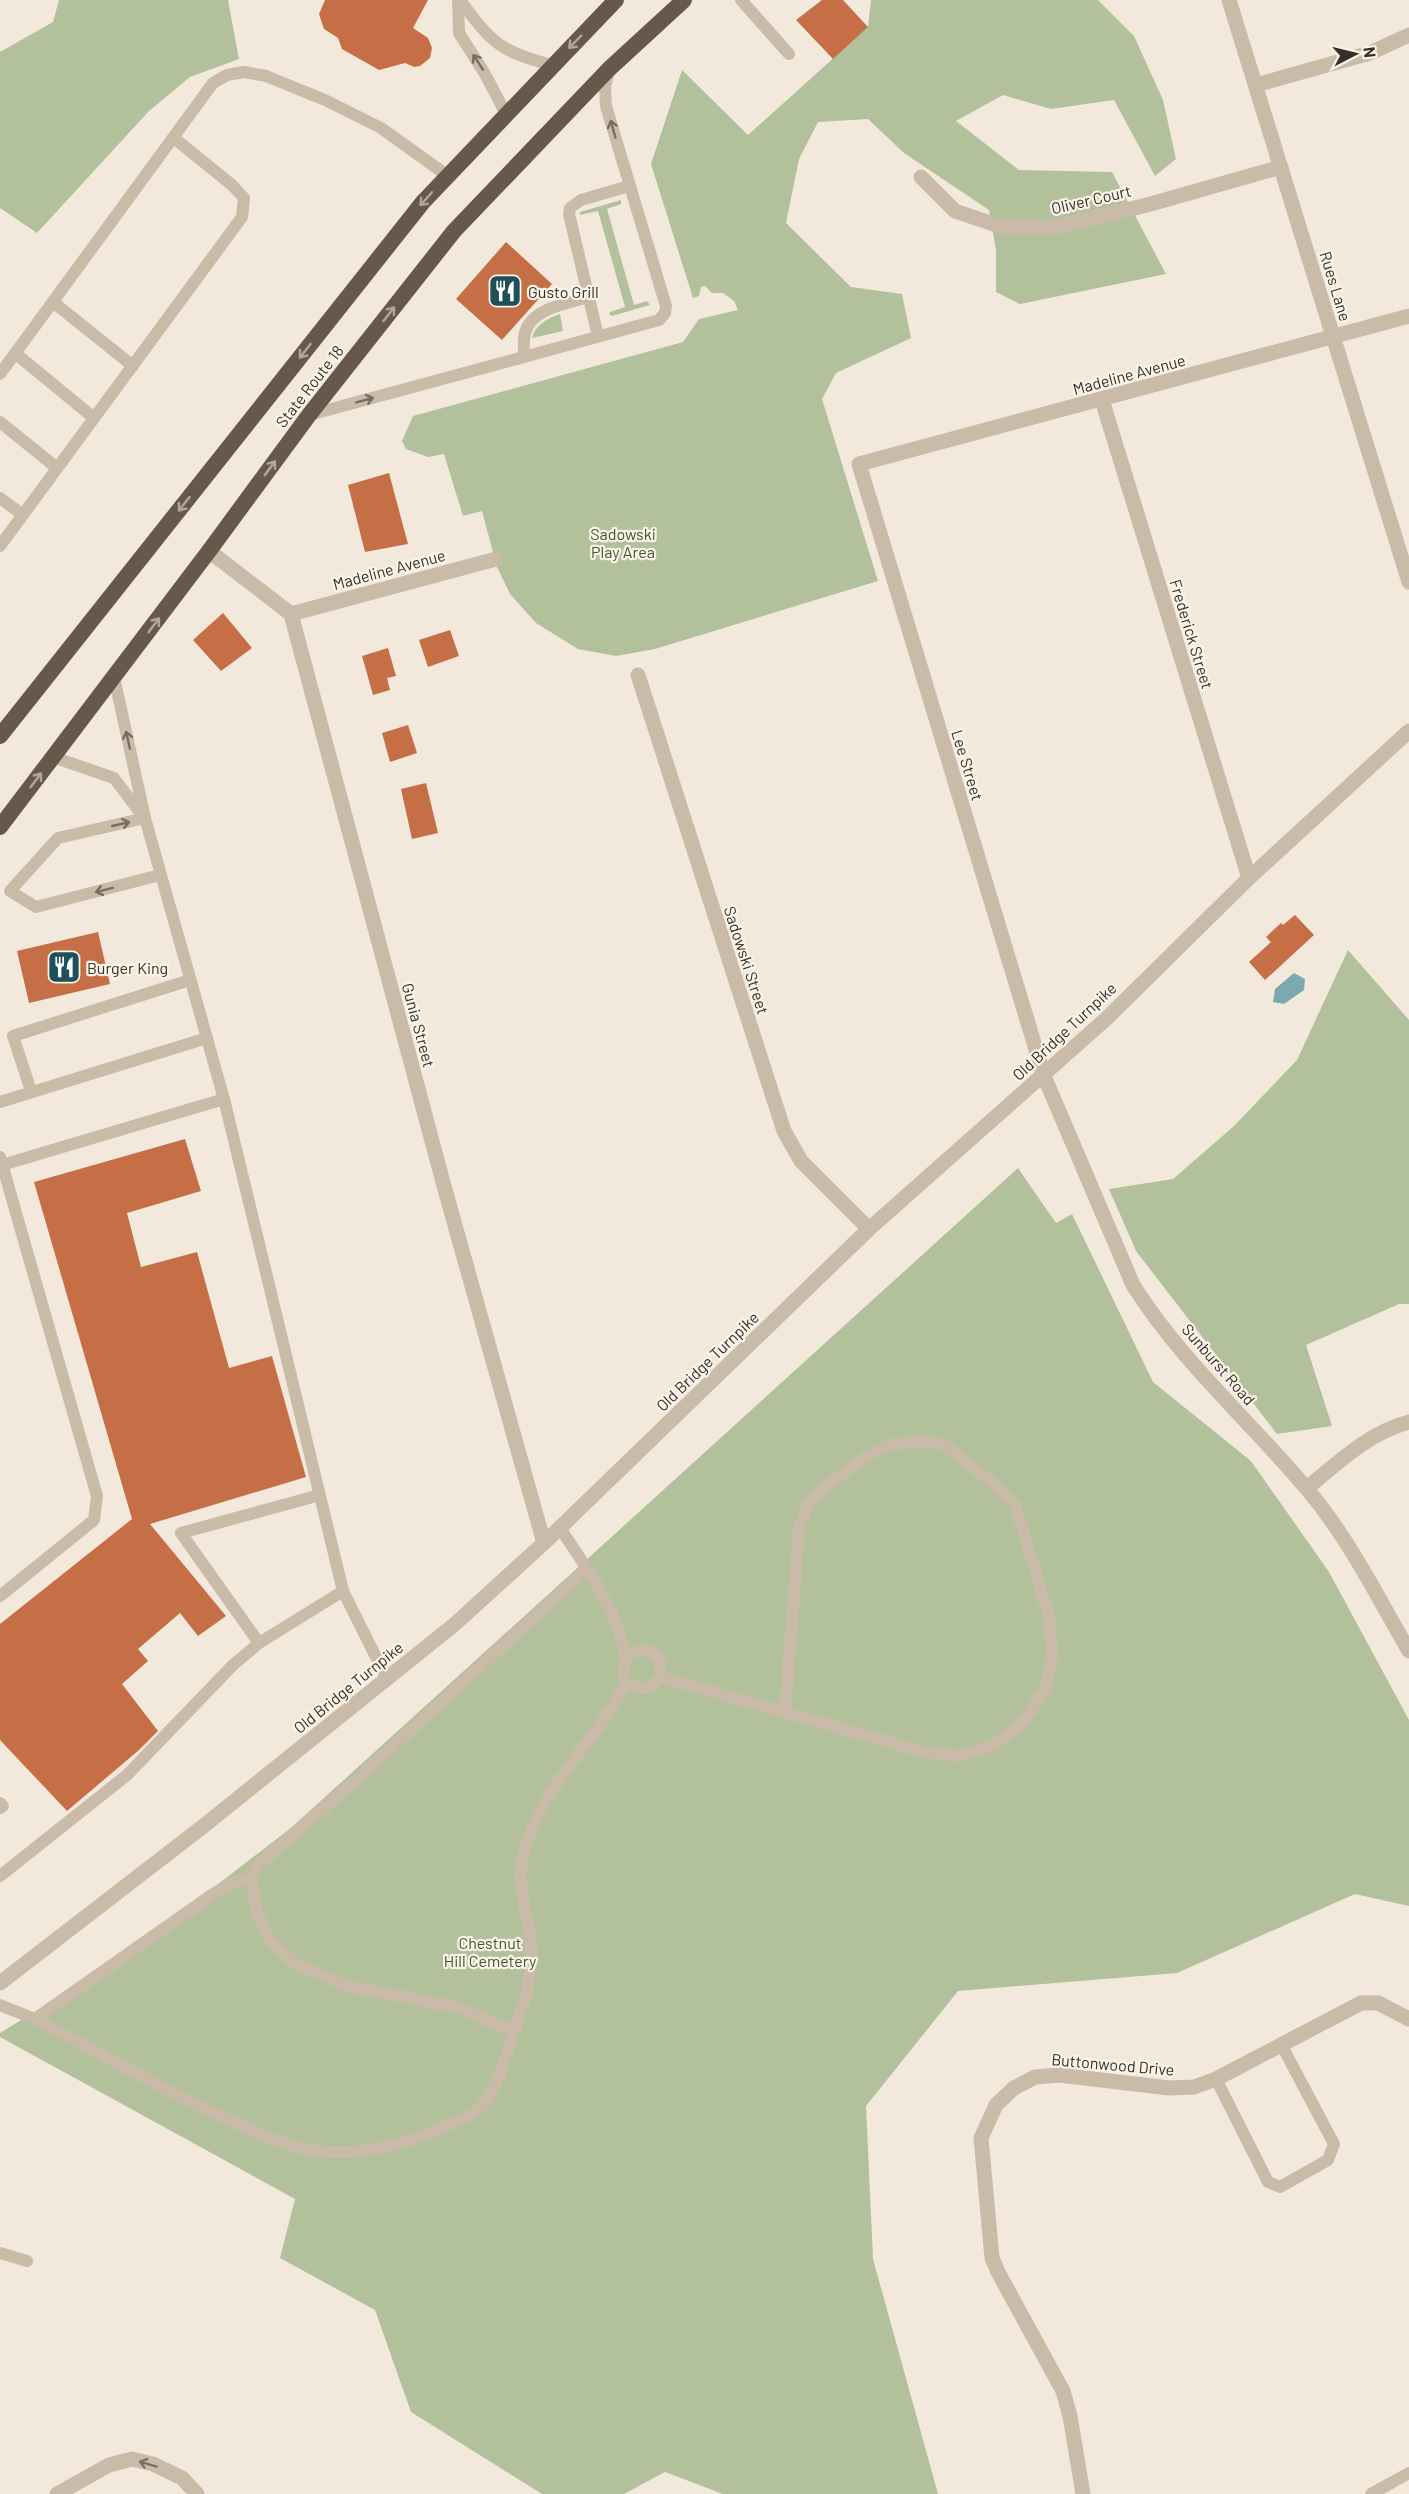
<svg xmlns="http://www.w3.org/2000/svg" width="1409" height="2494" viewBox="0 0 1409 2494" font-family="Barlow,sans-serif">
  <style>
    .green { fill: #b2c19c }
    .water { fill: #7ba9af }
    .building { fill: #c66f46 }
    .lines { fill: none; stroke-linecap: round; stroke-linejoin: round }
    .service { stroke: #cabaa8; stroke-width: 12 }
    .minor { stroke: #cabaa8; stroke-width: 15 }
    .tertiary { stroke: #cabaa8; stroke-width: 15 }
    .trunk { stroke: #68584c; stroke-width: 16 }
    .oneway { stroke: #b1a69a }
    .oneway2 { stroke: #796d62 }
    .labels { text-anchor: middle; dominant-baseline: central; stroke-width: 4.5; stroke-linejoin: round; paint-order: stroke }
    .street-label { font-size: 16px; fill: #372e28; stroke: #faf3e8 }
    .poi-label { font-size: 16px; fill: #372e28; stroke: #faf3e8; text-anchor: start }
    .park-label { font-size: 16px; fill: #43552c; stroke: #faf3e8 }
  </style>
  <rect width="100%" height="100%" fill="#f2e9dc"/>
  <g class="green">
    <polygon points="59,0 228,0 239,59 190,77 149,111 37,233 0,208 0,52 53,22"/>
    <polygon points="871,0 1098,0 1134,36 1163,100 1176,159 1155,176 1114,100 1051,109 1003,95 956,121 1019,170 1112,172 1166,274 1020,304 996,292 996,250 989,210 904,153 868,119 818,122 799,159 786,223 851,287 902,294 911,338 836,373 822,399 878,581 655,649 616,656 578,649 536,623 510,594 497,567 482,511 463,516 444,454 428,457 406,449 402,441 413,416 683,342 699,319 738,310 734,301 723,293 712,293 705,286 701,287 699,296 693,298 651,164 682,70 748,135 868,27"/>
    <polygon points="621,200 621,204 607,209 634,305 647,301 650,305 612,316 609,314 610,312 625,307 598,211 580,215 580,212"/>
    <path d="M560,314L563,331L532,338C535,325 548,318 560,314Z"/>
    <polygon points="1348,950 1409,1020 1409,1304 1399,1304 1306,1345 1332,1426 1277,1434 1136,1251 1109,1189 1173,1179 1234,1126 1297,1060"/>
    <polygon points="1018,1168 1056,1223 1072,1214 1153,1382 1251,1461 1329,1572 1409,1720 1409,1906 1355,1894 1177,1973 958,1991 866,2106 873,2259 938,2494 723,2494 665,2472 624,2494 542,2494 411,2412 375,2310 280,2258 295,2199 0,2037 0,2033 124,1957 292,1827"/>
  </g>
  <polygon class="water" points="1294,973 1305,979 1304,990 1284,1004 1273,1002 1275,989"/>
  <g class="building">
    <polygon points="325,0 428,0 413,28 428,38 432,48 430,58 420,66 414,67 405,63 379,70 342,49 338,38 324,29 319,14"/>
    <polygon points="822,0 843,0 868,27 833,59 796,20"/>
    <polygon points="506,242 552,284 502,340 456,299"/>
    <polygon points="389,473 408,544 365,552 348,485"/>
    <polygon points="223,613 252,648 221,671 193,640"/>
    <polygon points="450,630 459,656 428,667 419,640"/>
    <polygon points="388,648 396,676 387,678 390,690 373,695 362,656"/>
    <polygon points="408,725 417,753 390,762 382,733"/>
    <polygon points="426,783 438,833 412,839 401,789"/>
    <polygon points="1295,915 1314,935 1265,980 1249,962 1271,942 1266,937 1281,923 1283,925"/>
    <polygon points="98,932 110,984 29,1003 17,951"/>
    <polygon points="185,1139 201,1191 127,1213 141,1267 197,1252 229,1368 272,1356 306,1477 150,1524 226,1616 198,1636 180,1613 138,1649 148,1661 122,1684 158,1731 139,1750 67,1811 0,1740 0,1624 132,1519 34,1182"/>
  </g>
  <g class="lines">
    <g class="service">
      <polyline points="458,0 459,33 485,74 506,114"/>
      <path d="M460,0C491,42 500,52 552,65"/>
      <polyline points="741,0 789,54"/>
      <path d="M589,297C569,303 531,308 525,333C523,340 524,349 524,357L659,320L665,313L666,306L606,106L605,87L609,70"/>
      <polyline points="53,302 133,366"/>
      <polyline points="598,336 569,214 570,208 581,200 629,186"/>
      <polyline points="15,353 94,418"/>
      <polyline points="0,374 213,83 227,75 244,72 266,76 325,100 381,128 448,176"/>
      <polyline points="309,415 524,357"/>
      <polyline points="0,422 57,468"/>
      <polyline points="0,498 23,515"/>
      <polyline points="0,546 242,217 244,198 232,185 174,138"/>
      <polyline points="114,677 145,818 224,1099 343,1591"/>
      <polyline points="53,757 114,778 142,815"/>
      <polyline points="145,818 58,838 10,891 36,907 160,875"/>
      <polyline points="31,1091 13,1036 190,980"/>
      <polyline points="0,1102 207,1038"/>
      <polyline points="0,1157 97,1496 94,1520 0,1596"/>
      <polyline points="0,1168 2,1165 224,1099"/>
      <path d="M560,1528C587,1569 616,1607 626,1656"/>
      <path d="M587,1569L356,1780L257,1866L251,1878L257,1912L271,1942L296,1964L346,1986L457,2007L514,2032C523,2006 533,1976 531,1948C530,1920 517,1890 522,1862C535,1791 595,1743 627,1682"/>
      <polyline points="259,1643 181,1533 320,1495"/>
      <circle cx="642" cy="1669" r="19"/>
      <polyline points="660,1677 924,1752 959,1756 994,1745 1022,1723 1046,1688 1052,1654 1049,1617 1016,1507 994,1484 943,1444 919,1441 889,1445 866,1457 831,1482 808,1504 799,1529 785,1711"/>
      <polyline points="0,1803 3,1806 0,1808"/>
      <polyline points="0,1876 127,1775 233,1665 259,1643 343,1591 387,1679"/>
      <polyline points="0,2005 35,2019 216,1892 234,1882 251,1878"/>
      <path d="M35,2019C102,2053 166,2093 236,2123C261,2134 290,2148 318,2151C352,2156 397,2146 429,2133C443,2127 471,2118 481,2107C499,2086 505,2058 514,2032"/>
      <polyline points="1216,2079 1268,2182 1280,2187 1328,2160 1334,2144 1282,2046"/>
      <polyline points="0,2253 27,2261"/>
      <polyline points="1371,2494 1409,2473"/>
    </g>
    <g class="minor">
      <polyline points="1256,85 1370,53 1409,35"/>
      <polyline points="921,177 955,211 1002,227 1055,227 1147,205 1281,167"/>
      <path d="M1409,316L859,464L1044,1076L1133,1285C1180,1360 1250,1421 1307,1489C1348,1537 1377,1596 1409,1651"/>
      <polyline points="1102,400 1249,878"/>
      <polyline points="209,551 291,614 444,1186 544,1543"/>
      <polyline points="291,614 496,559"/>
      <polyline points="638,675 784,1131 801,1161 869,1229"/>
      <path d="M1307,1488C1339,1462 1368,1433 1409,1422"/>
      <polyline points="57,2494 109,2465 132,2459 153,2464 182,2478 197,2494"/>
      <polyline points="1083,2494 1070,2416 1063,2391 999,2274 992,2258 981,2138 996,2105 1014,2088 1035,2077 1059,2075 1169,2088 1194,2087 1216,2079 1361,2003 1378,2003 1409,2019"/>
    </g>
    <g class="tertiary">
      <polyline points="1229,0 1409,582"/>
      <polyline points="0,1983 201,1828 455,1624 544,1543 869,1229 1106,1019 1249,878 1409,731"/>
    </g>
    <g class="trunk">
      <polyline points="0,736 423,202 616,0"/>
      <polyline points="0,827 209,551 309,415 454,231 609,69 684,0"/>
    </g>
  </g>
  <defs><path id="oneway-shaft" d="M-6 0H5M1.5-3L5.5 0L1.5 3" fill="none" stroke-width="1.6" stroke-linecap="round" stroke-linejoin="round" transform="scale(1.5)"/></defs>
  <g class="oneway">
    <use href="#oneway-shaft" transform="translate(575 42) rotate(134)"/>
    <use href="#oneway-shaft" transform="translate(426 199) rotate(132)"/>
    <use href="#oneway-shaft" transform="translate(389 314) rotate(-52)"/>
    <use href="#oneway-shaft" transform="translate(305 351) rotate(128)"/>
    <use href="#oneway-shaft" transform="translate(270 468) rotate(-54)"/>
    <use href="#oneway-shaft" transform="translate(184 504) rotate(128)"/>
    <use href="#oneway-shaft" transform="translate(154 625) rotate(-53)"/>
    <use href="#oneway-shaft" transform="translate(36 780) rotate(-53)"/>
  </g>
  <g class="oneway2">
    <use href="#oneway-shaft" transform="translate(478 62) rotate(-123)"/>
    <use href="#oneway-shaft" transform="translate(613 129) rotate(-106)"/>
    <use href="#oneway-shaft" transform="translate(365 400) rotate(-15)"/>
    <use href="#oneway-shaft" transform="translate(128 740) rotate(-102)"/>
    <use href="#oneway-shaft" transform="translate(121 824) rotate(-13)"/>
    <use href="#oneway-shaft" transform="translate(104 890) rotate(166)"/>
    <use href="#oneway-shaft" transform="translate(148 2464) rotate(-163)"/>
  </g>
  <defs>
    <g id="restaurant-square" transform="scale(1.725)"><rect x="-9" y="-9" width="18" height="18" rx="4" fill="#1d5058" stroke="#faf3e8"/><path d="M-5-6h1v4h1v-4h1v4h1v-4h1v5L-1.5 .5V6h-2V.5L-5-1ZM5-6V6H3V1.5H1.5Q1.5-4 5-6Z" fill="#fff"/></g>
  </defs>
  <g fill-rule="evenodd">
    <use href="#restaurant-square" x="505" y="291"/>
    <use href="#restaurant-square" x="64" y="967"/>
  </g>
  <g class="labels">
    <g class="street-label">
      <text transform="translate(1091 199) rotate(-13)">Oliver Court</text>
      <text transform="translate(1336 286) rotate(73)">Rues Lane</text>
      <text transform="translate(1129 374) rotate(-15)">Madeline Avenue</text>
      <text transform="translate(309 386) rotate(-52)">State Route 18</text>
      <text transform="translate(389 569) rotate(-15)">Madeline Avenue</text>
      <text transform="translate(1192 634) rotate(73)">Frederick Street</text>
      <text transform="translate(968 765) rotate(73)">Lee Street</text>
      <text transform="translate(747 960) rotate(72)">Sadowski Street</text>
      <text transform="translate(419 1025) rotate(75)">Gunia Street</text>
      <text transform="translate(1064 1031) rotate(-43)">Old Bridge Turnpike</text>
      <text transform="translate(707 1361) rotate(-44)">Old Bridge Turnpike</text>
      <text transform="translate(1219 1364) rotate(49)">Sunburst Road</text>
      <text transform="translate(348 1687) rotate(-39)">Old Bridge Turnpike</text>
      <text transform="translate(1113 2064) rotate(5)">Buttonwood Drive</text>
    </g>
    <g class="poi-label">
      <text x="528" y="291">Gusto Grill</text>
      <text x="87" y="967">Burger King</text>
    </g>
    <g class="park-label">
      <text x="623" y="533">Sadowski<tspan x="623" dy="18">Play Area</tspan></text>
      <text x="490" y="1942">Chestnut<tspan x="490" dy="18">Hill Cemetery</tspan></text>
    </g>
  </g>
  <g transform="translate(1355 54) rotate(83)" stroke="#faf3e8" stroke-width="4.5" paint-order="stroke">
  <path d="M0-4.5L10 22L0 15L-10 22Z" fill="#372e28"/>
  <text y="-9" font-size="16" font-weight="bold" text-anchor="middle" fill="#372e28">N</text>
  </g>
</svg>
